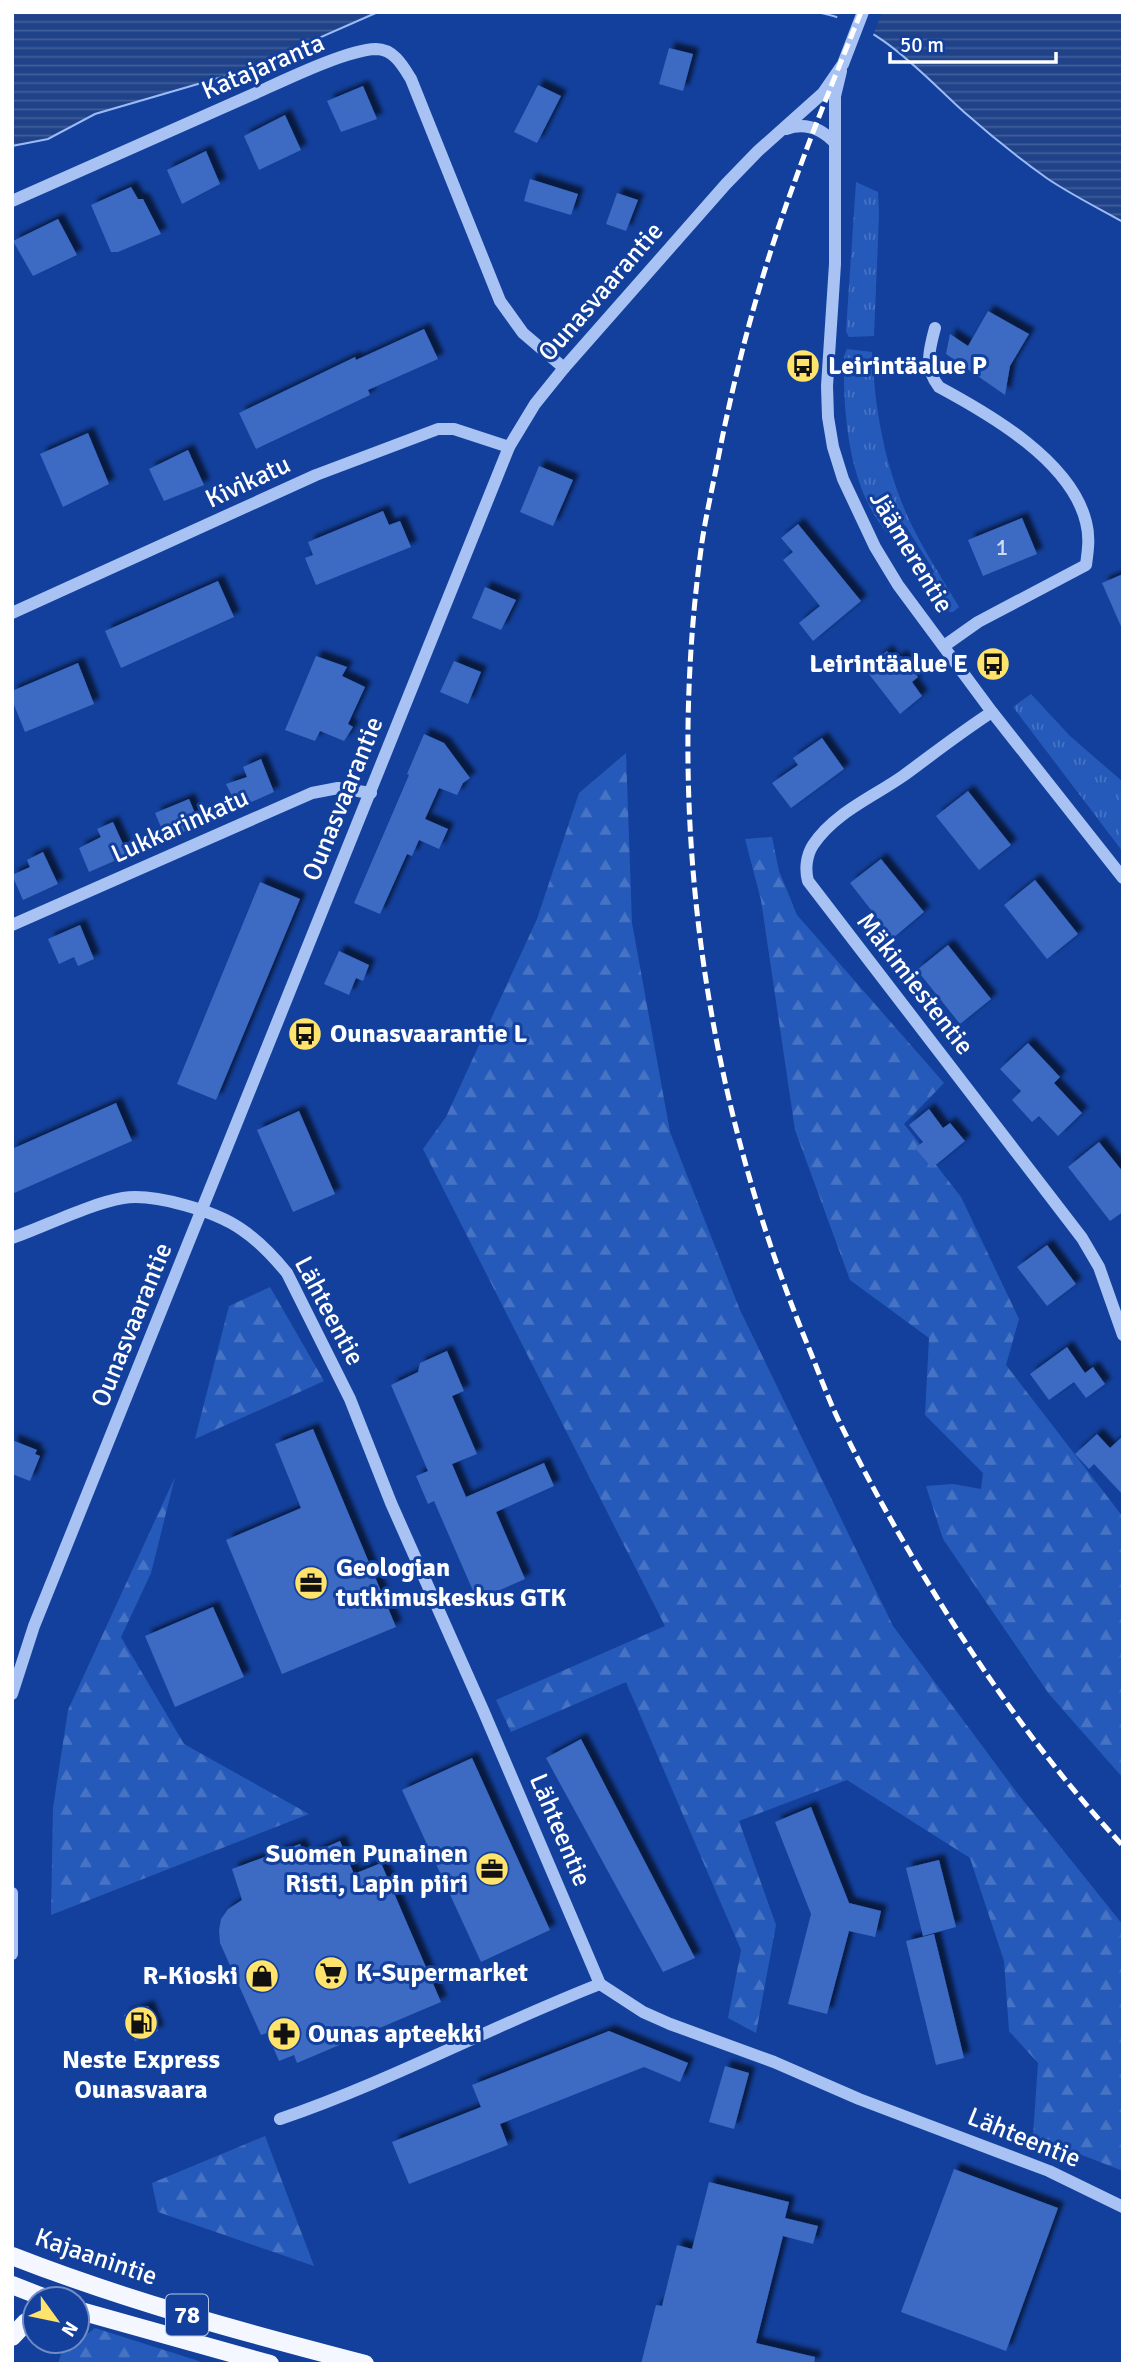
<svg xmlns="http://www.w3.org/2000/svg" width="1135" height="2376" viewBox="0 0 1135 2376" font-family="Signika,sans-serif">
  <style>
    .grass { fill: url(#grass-tufts) }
    .forest { fill: url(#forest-firs) }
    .water { fill: url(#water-rules); stroke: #9abbf7; stroke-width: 2 }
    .pier { fill: #13409c }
    .building { fill: #3c6ac3; filter: url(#shadow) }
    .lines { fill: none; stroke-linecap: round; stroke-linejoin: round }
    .minor { stroke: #a8c2f4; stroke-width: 12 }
    .major { stroke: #f4f7ff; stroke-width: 18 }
    .rail { stroke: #fff; stroke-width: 5; stroke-dasharray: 12 5; stroke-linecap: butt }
    .labels { text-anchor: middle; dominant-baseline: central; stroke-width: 6; stroke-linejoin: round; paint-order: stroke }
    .number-label { font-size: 23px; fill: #cedaf0 }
    .shield { fill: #13409c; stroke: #b8c6e1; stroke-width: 2 }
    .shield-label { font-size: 24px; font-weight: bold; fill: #fff }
    .street-label { font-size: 26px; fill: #fff; stroke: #13409c }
    .poi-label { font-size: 26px; font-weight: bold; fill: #fff; stroke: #13409c; text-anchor: start }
  </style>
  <defs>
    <pattern id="grass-tufts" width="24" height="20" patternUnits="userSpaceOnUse" patternTransform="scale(1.75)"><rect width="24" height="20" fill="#265aba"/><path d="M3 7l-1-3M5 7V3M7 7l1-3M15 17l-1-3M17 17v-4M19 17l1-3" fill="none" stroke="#4773c4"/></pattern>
    <pattern id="forest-firs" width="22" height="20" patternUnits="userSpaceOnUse" patternTransform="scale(1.75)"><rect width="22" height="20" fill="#265aba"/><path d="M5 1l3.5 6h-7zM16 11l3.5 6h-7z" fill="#4773c4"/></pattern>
    <pattern id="water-rules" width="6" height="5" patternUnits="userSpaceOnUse" patternTransform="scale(1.75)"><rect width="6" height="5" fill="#1f4288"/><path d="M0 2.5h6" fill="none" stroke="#415e9a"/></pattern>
    <filter id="shadow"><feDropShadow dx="6" dy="-6" stdDeviation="2" flood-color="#0009"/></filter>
  </defs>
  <rect width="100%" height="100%" fill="#13409c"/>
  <g class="grass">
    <polygon points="856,182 878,192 879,215 874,336 849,337 846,331"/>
    <path d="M847,349L872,352C875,412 885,468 911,524C925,552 943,580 959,607L953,612L941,611L927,594L934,571L905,525L894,535H889C848,489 843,414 844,356Z"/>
    <polygon points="1031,694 1070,736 1123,782 1123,852 1013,707"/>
  </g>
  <g class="forest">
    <polygon points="626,753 632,923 670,1132 740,1310 893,1626 1018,1794 1123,1925 1123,2171 1033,2136 1038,2063 1009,2031 1004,1961 970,1858 847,1780 739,1821 776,1925 756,2033 728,2018 741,1950 626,1682 511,1732 496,1700 665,1626 423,1149 446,1117 537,919 579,793"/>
    <polygon points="772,837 779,871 797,915 944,1083 904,1124 961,1197 1019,1319 1006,1365 1123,1517 1123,1778 1049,1694 943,1539 926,1486 953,1484 981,1489 983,1473 925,1415 929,1338 850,1280 795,1130 761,900 745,839"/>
    <polygon points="270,1287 324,1381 195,1439 229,1306"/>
    <polygon points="175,1477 151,1573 121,1637 184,1744 309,1814 51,1915 53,1808 68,1710"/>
    <polygon points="265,2136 314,2266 158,2212 152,2183"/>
    <polygon points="95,2328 208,2364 58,2364 61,2354"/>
  </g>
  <g class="water">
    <polygon points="12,12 378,12 246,70 95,114 48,139 12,146"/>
    <path d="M815,12H1123V222C1098,208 1072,195 1048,179C1020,159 990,135 964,112C920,72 877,21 815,12Z"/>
  </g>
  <polygon class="pier" points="839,12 882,12 872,38 836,21"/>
  <g class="building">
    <polygon points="669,48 693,54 683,91 659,84"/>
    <polygon points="538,85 561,96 537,143 514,132"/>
    <polygon points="363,86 377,119 341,132 327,101"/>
    <polygon points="285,115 301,150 259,170 244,136"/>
    <polygon points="206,151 220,184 182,204 167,170"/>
    <polygon points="530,179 578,194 571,215 524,201"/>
    <polygon points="131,187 138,199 143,199 161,234 118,252 111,252 91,205"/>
    <polygon points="617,193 638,200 626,231 606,224"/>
    <polygon points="58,219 77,255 33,276 13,241"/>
    <polygon points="988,311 1029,334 1010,366 1005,395 946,354 950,334 968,346"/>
    <polygon points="424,329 438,359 368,390 370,395 256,449 239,413 355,357 356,360"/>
    <polygon points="88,433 109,484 63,507 40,454"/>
    <polygon points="188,450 204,485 164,501 149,469"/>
    <polygon points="539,466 573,480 553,526 520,512"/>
    <polygon points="383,511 389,525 400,521 411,547 316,585 305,558 313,555 308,542"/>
    <polygon points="1022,518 1037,554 983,576 968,540"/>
    <polygon points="798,524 861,601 813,641 799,623 820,606 783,560 793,552 781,538"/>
    <polygon points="1123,574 1123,631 1102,583"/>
    <polygon points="218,581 234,617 121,668 105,631"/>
    <polygon points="485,587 516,600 501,630 472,618"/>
    <polygon points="887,651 894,661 901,656 918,677 912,682 922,696 900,714 865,669"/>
    <polygon points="316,656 347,667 342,676 365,687 348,724 353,727 344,741 320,731 315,741 285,730"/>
    <polygon points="454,661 481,672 468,704 440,692"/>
    <polygon points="78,663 94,704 25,732 12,700 12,691"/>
    <polygon points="424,734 444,743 470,778 463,783 457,795 439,788 425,819 448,829 439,849 419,840 412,856 407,854 380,914 354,903 409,775 407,774"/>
    <polygon points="822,738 844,769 791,808 772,783 798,765 793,758"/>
    <polygon points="261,759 274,792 238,808 226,784 247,777 243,767"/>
    <polygon points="968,791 1011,845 979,870 936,816"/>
    <polygon points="189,799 200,825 166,839 155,813"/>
    <polygon points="113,822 128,855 89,872 79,848 101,837 97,829"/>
    <polygon points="43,852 58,884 23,900 12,875 30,867 27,860"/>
    <polygon points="881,859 924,912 893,938 850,883"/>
    <polygon points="1035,880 1078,934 1047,959 1004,905"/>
    <polygon points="260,882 300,899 216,1100 177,1084"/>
    <polygon points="80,925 94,959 78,966 74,957 59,964 48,939"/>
    <polygon points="948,945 991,999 960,1024 917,970"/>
    <polygon points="339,951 369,965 363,981 356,978 349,995 324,984"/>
    <polygon points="1028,1043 1060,1077 1054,1083 1082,1113 1058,1136 1039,1116 1032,1122 1012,1100 1021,1091 1000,1069"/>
    <polygon points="116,1103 132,1141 12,1194 12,1149"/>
    <polygon points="929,1109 943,1128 950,1123 965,1141 932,1168 915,1148 923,1142 909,1125"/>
    <polygon points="299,1111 335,1194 293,1212 257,1130"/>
    <polygon points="1099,1142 1123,1172 1123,1212 1110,1221 1068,1167"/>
    <polygon points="1047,1245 1076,1284 1047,1306 1017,1267"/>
    <polygon points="1067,1347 1085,1373 1093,1367 1105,1384 1086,1398 1074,1382 1049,1400 1030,1374"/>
    <polygon points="447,1351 464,1391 452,1396 477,1454 452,1464 466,1497 544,1463 554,1486 496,1512 525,1579 477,1600 434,1501 428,1504 416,1476 428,1471 391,1385 418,1372 420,1363"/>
    <polygon points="313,1429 396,1627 282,1674 226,1540 301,1508 275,1444"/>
    <polygon points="1097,1434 1110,1448 1123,1436 1123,1495 1094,1464 1089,1469 1075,1454"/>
    <polygon points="12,1440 37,1450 35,1454 40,1456 30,1481 12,1474"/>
    <polygon points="213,1607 244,1677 175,1707 145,1636"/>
    <polygon points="581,1739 695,1958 663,1972 546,1758"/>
    <polygon points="472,1758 550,1930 481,1962 402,1790"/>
    <polygon points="811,1807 849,1903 881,1911 875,1937 849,1931 827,2014 788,2004 811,1914 775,1822"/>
    <polygon points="340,1841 354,1874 381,1863 441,2002 297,2063 294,2055 279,2061 267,2033 261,2035 220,1943 219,1930 221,1919 228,1909 242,1900 232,1869 300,1844 306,1856"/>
    <polygon points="939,1860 956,1927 923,1936 906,1868"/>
    <polygon points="934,1934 964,2058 936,2065 906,1941"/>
    <polygon points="148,2006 158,2031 135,2041 124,2015"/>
    <polygon points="609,2031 688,2063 680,2082 644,2067 500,2124 508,2145 409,2184 392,2142 481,2107 472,2085"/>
    <polygon points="725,2066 749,2073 734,2129 709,2122"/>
    <polygon points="954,2169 1058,2208 1006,2351 901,2312"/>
    <polygon points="709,2182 789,2202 785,2218 818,2226 813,2244 783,2236 756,2343 815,2357 814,2364 641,2364 656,2305 662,2306 677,2245 692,2249"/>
  </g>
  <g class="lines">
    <g class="minor">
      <polyline points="841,71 835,96 835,264 827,386 828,417 833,447 843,479 875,547 898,585 992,712 1123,878"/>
      <path d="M786,129C805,122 821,128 835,143"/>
      <path d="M12,201C93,165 175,129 256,93C285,80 346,50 376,49C394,49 403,66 411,79L500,301L523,333L564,368"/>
      <path d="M935,328C929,350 924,368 939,387C991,415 1071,461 1086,522C1090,537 1088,550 1086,565L978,622L944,646"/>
      <polyline points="12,613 316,475 438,429 454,429 509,447"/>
      <path d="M992,712C961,732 933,754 903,776C873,797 834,813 813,845C806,856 805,870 808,881L1082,1238L1099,1267L1123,1335"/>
      <polyline points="12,925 312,793 338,788 371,793"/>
      <path d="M12,1238C46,1226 89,1204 123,1198C154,1193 215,1211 241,1229C259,1241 273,1256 287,1273L350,1399L391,1503L483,1710L600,1984L643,2012L670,2024L774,2062L859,2099L1049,2171L1123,2207"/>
      <polyline points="12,1694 34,1626 509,447 535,404 564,368 726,184 758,151 823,93 843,64 863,12"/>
      <polyline points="12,1893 12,1954"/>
      <path d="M280,2119C389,2082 492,2026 600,1984"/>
    </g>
    <g class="major">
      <path d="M12,2256C127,2301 246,2333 365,2364"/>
      <polyline points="12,2285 48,2299"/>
      <polyline points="77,2310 270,2364"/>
      <polyline points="12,2337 26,2322 35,2317"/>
    </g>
    <path class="rail" d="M861,12C839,67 816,122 796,178C761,272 736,366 717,464C712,490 706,515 702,542C664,813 704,1093 808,1346C818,1370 827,1396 838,1419C870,1485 906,1548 944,1609C997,1693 1055,1773 1123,1846"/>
  </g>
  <defs>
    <g id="bus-disc" transform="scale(1.75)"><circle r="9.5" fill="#ffe36a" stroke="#13409c"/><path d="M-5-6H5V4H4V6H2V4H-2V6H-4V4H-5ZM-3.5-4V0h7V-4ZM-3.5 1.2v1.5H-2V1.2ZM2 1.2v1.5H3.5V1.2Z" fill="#111"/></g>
    <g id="office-disc" transform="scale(1.75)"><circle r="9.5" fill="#ffe36a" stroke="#13409c"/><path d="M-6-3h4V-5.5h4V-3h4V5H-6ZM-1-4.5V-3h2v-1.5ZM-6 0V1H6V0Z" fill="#111"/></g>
    <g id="supermarket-disc" transform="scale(1.75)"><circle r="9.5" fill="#ffe36a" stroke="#13409c"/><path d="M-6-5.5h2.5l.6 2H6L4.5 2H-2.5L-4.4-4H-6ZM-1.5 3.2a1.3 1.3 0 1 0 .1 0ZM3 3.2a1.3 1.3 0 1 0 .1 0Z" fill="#111"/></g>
    <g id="shop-disc" transform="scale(1.75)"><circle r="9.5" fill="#ffe36a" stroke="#13409c"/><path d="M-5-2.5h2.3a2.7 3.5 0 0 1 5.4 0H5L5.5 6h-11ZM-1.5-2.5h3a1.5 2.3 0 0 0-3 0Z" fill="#111"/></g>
    <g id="fuel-disc" transform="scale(1.75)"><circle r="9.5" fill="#ffe36a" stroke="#13409c"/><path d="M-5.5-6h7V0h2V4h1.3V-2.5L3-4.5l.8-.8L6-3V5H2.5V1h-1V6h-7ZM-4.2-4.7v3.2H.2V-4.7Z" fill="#111"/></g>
    <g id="pharmacy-disc" transform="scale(1.75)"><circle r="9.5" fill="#ffe36a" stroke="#13409c"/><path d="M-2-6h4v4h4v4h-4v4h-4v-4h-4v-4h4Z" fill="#111"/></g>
  </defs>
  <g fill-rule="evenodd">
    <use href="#bus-disc" x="803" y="366"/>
    <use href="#bus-disc" x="993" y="664"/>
    <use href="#bus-disc" x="305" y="1034"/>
    <use href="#office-disc" x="311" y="1583"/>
    <use href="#office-disc" x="492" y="1869"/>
    <use href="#supermarket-disc" x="331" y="1973"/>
    <use href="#shop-disc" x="262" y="1976"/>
    <use href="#fuel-disc" x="141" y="2023"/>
    <use href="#pharmacy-disc" x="284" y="2034"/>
  </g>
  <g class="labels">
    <g class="number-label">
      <text x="1002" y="547">1</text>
    </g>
    <rect class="shield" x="166" y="2294.5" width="42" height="41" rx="5"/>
    <g class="shield-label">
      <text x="187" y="2315">78</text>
    </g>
    <g class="street-label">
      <text transform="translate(263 67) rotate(-23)">Katajaranta</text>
      <text transform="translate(601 292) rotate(-49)">Ounasvaarantie</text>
      <text transform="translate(248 482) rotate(-25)">Kivikatu</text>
      <text transform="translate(911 552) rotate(59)">Jäämerentie</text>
      <text transform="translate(343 799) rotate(-68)">Ounasvaarantie</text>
      <text transform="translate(180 826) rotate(-24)">Lukkarinkatu</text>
      <text transform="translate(915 984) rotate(52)">Mäkimiestentie</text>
      <text transform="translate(329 1311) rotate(62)">Lähteentie</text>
      <text transform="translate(132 1325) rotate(-68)">Ounasvaarantie</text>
      <text transform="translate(560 1830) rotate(67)">Lähteentie</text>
      <text transform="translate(1024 2138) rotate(22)">Lähteentie</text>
      <text transform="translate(96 2257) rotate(19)">Kajaanintie</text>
    </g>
    <g class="poi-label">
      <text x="828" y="366">Leirintäalue P</text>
      <text x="968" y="664" text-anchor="end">Leirintäalue E</text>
      <text x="330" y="1034">Ounasvaarantie L</text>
      <text x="336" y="1568">Geologian<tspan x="336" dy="30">tutkimuskeskus GTK</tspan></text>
      <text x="468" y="1854" text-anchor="end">Suomen Punainen<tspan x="468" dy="30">Risti, Lapin piiri</tspan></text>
      <text x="356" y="1973">K-Supermarket</text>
      <text x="238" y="1976" text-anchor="end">R-Kioski</text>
      <text x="308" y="2034">Ounas apteekki</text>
      <text x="141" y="2060" text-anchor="middle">Neste Express<tspan x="141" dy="30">Ounasvaara</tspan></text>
    </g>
  </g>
  <rect width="1135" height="2376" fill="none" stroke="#ffffff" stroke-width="28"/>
  <g transform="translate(56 2320) rotate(123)"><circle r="33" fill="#13409c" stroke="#718cc4" stroke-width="2"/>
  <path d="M0-5L12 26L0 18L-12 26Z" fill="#ffe36a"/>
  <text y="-10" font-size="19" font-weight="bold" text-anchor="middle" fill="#ffffff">N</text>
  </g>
  <path d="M890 52v10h166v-10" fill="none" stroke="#ffffff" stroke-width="3.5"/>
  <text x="900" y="52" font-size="21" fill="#ffffff" stroke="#13409c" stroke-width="5" paint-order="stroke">50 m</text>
</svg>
